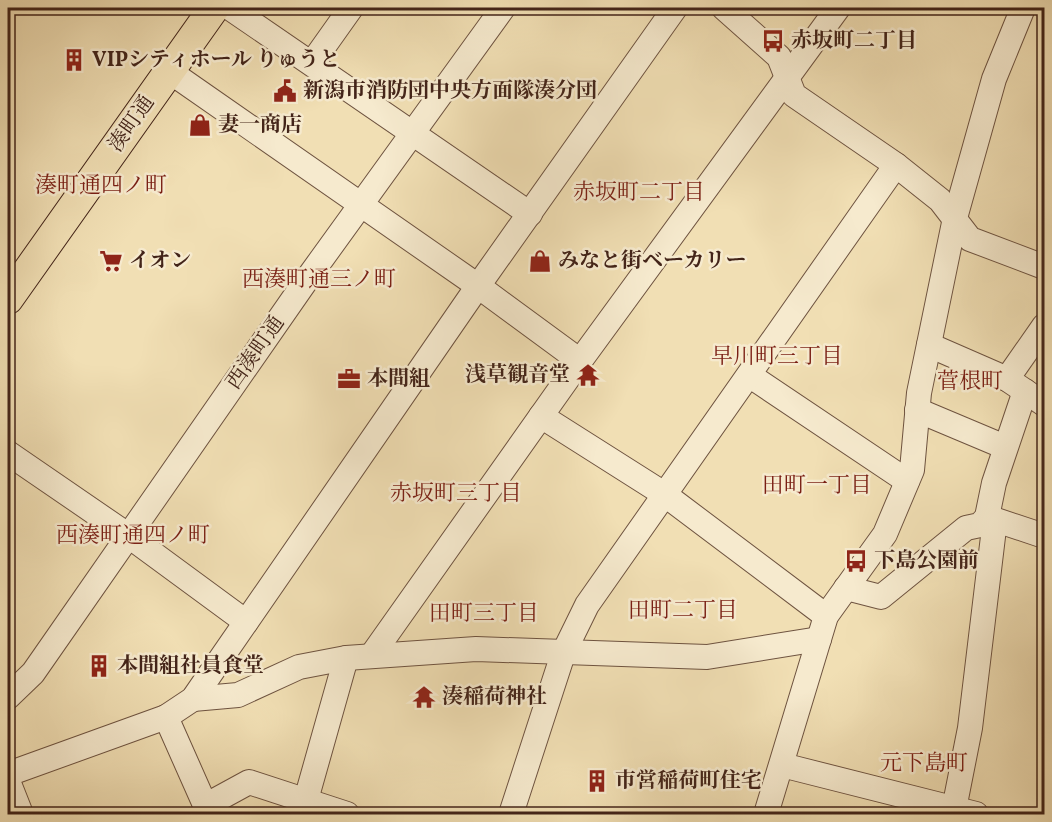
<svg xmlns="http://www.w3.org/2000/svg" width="1052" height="822" viewBox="0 0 1052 822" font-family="Vollkorn,'Noto Serif JP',serif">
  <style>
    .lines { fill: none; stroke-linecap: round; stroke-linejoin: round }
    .minor-casing { stroke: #6e5340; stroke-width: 26 }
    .major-casing { stroke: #432419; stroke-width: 32 }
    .minor { stroke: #f6eace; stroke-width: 24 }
    .major { stroke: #f1dfb4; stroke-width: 30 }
    .labels { text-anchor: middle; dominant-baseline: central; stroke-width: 5; stroke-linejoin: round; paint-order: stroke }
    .poi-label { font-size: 21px; font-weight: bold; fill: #432419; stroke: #f6eace; text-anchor: start }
    .street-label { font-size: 21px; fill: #432419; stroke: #f6eace }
    .neighbourhood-label { font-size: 22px; fill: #7a1f14; stroke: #f6eace }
  </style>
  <rect width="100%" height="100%" fill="#f1dfb4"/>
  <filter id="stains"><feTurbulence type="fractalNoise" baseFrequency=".00333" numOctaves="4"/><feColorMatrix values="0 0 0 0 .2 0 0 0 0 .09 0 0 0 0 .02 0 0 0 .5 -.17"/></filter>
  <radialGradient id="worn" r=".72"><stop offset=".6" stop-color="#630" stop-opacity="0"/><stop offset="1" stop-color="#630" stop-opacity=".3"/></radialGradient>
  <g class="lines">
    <g class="minor-casing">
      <g id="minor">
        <polyline points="230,8 530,214"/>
        <polyline points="724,8 779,57 794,95 896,165 940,200 970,239 1044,267"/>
        <polyline points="312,63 351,8"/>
        <polyline points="169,71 478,286 580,361"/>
        <polyline points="929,345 1007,379 1044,404"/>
        <polyline points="749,375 907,481"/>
        <polyline points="1007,379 1044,326"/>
        <polyline points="917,410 1005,447"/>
        <polyline points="541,416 664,494 826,616"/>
        <polyline points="8,453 129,536 246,622"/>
        <polyline points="987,517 1044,536"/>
        <polyline points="846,588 881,597 966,528 980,525 987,517 994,483 1025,391"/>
        <polyline points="372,655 580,361 838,8"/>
        <polyline points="8,697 33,673 310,275 503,8"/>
        <polyline points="193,699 238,695 299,667 346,658 476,649 707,657 819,639"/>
        <polyline points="166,717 209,814"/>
        <polyline points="782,765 976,814"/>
        <polyline points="8,774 166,717 193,699 478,286 675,8"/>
        <polyline points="8,781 21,814"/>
        <polyline points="205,806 249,782 347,814"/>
        <polyline points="302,814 346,658"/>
        <polyline points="511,814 563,654 587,605 896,165"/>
        <polyline points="766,814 826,616 885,534 912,470 919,393 955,218 994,79 1023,8"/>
        <polyline points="953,814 970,728 995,520"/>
      </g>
    </g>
    <g class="major-casing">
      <polyline id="major" points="8,299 214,8"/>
    </g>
    <use href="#minor" class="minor"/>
    <use href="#major" class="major"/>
  </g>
  <defs>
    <g id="bus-bare" transform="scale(1.8)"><path d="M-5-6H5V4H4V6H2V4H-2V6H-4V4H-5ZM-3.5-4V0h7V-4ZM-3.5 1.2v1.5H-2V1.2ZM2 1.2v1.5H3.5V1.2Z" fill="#8f2418" stroke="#f6eace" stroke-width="2.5" paint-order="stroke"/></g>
    <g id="building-bare" transform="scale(1.8)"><path d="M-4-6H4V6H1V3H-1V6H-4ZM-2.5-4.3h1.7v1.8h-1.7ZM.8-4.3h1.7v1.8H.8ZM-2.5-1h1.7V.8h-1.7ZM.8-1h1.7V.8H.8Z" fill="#8f2418" stroke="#f6eace" stroke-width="2.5" paint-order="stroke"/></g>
    <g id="civic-bare" transform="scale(1.8)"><path d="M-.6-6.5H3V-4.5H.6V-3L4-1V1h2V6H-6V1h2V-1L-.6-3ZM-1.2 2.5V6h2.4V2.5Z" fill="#8f2418" stroke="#f6eace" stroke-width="2.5" paint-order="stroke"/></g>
    <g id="shop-bare" transform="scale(1.8)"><path d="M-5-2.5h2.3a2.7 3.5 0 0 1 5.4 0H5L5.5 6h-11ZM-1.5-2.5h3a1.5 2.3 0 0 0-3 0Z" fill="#8f2418" stroke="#f6eace" stroke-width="2.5" paint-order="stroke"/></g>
    <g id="supermarket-bare" transform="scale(1.8)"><path d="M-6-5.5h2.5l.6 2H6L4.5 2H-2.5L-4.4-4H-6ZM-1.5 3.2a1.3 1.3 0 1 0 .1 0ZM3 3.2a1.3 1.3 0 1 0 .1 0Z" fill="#8f2418" stroke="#f6eace" stroke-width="2.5" paint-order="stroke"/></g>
    <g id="temple-bare" transform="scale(1.8)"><path d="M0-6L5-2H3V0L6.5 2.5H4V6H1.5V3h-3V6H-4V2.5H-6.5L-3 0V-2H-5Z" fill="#8f2418" stroke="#f6eace" stroke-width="2.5" paint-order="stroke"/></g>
    <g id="office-bare" transform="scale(1.8)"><path d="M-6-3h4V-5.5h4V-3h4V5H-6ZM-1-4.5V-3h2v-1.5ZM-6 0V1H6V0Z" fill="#8f2418" stroke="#f6eace" stroke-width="2.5" paint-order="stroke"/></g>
  </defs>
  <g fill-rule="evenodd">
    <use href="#bus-bare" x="773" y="41"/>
    <use href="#building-bare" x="74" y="60"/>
    <use href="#civic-bare" x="285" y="91"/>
    <use href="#shop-bare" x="200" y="125"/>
    <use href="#supermarket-bare" x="111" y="261"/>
    <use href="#shop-bare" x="540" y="261"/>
    <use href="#temple-bare" x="588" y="375"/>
    <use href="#office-bare" x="349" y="379"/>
    <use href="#bus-bare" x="856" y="561"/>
    <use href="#building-bare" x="99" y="666"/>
    <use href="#temple-bare" x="424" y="697"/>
    <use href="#building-bare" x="597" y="781"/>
  </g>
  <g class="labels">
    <g class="poi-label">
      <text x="791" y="41">赤坂町二丁目</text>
      <text x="92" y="60">VIPシティホール りゅうと</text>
      <text x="303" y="91">新潟市消防団中央方面隊湊分団</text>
      <text x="218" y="125">妻一商店</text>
      <text x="129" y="261">イオン</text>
      <text x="558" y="261">みなと街ベーカリー</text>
      <text x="570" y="375" text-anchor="end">浅草観音堂</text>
      <text x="367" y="379">本間組</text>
      <text x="874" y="561">下島公園前</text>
      <text x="117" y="666">本間組社員食堂</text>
      <text x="442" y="697">湊稲荷神社</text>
      <text x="615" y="781">市営稲荷町住宅</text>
    </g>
    <g class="street-label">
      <text transform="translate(132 124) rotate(-55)">湊町通</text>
      <text transform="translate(256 353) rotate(-55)">西湊町通</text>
    </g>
    <g class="neighbourhood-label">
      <text x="101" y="186">湊町通四ノ町</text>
      <text x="639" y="193">赤坂町二丁目</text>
      <text x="319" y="280">西湊町通三ノ町</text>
      <text x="777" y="357">早川町三丁目</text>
      <text x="970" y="382">菅根町</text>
      <text x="817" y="486">田町一丁目</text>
      <text x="456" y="494">赤坂町三丁目</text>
      <text x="133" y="536">西湊町通四ノ町</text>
      <text x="683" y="611">田町二丁目</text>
      <text x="484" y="614">田町三丁目</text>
      <text x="924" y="764">元下島町</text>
    </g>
  </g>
  <rect width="1052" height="822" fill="none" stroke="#f1dfb4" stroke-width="30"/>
  <rect x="9" y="9" width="1034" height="804" fill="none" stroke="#432419" stroke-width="3"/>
  <rect x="15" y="15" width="1022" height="792" fill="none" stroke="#432419" stroke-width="1.5"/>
  <rect width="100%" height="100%" filter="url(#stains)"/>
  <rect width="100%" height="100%" fill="url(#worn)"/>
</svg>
